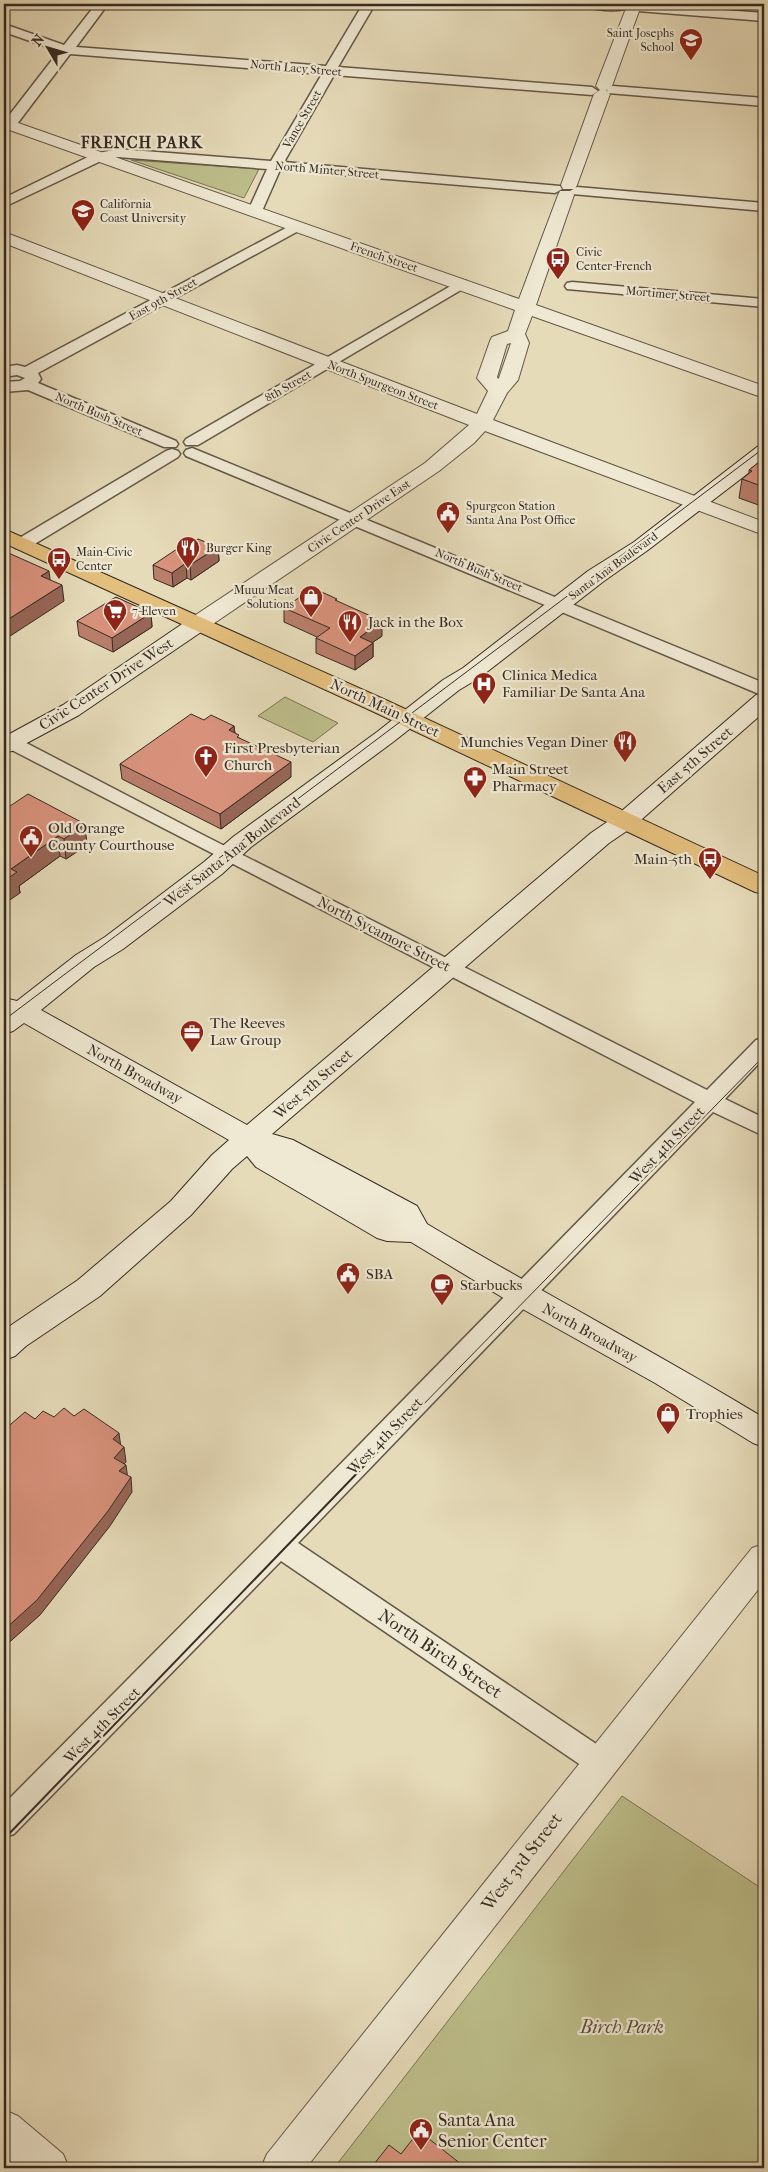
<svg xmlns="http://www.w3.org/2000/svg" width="768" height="2172" viewBox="0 0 768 2172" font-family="'IM FELL French Canon',serif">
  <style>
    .green { fill: #bdbe8a; stroke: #7a7456 }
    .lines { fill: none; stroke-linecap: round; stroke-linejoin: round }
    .minor-casing { stroke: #625748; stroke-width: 3 }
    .tertiary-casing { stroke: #625748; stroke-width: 2 }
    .secondary-casing { stroke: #362b23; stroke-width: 2 }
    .primary-casing { stroke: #362b23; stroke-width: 2 }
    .minor { fill: #efe8d2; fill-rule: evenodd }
    .tertiary { fill: #efe8d2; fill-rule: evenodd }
    .secondary { fill: #efe8d2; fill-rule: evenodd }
    .primary { fill: #e3be7c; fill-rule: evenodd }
    .tram-far1 { stroke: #362b23; stroke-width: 1 }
    .tram { stroke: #362b23; stroke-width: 2 }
    .wall { fill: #ba7e6b; stroke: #362b23 }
    .shaded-wall { fill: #976657; stroke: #362b23 }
    .building { fill: #d8927c; stroke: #362b23 }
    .labels { text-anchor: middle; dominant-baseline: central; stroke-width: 4.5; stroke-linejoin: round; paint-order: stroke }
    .far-poi-label { font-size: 12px; fill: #362b23; stroke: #efe8d2; text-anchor: start }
    .far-street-label { font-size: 12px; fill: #362b23; stroke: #efe8d2 }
    .poi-label { font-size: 15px; fill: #362b23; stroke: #efe8d2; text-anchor: start }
    .street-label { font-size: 15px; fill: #362b23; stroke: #efe8d2 }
    .far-district-label { font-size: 16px; font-weight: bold; letter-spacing: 1px; fill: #362b23; stroke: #efe8d2 }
    .near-street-label { font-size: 18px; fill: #362b23; stroke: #efe8d2 }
    .near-park-label { font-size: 18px; font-style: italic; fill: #58503d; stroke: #efe8d2 }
    .near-poi-label { font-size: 18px; fill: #362b23; stroke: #efe8d2; text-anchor: start }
  </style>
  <rect width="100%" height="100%" fill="#e6dbb9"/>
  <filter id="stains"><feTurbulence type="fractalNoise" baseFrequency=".004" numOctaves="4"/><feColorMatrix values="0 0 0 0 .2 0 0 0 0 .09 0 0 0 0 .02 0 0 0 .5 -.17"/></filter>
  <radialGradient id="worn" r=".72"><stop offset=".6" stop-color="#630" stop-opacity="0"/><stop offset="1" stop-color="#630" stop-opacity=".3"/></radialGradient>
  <g class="green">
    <polygon points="131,160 259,169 244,198"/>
    <polygon points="285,697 338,723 313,742 258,716"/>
    <polygon points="622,1796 764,1890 764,2168 334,2168"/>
  </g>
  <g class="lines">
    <g class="minor-casing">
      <g id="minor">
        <polygon points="96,4 108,4 76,47 326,66 363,4 375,4 338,67 592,87 598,91 592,95 334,75 284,162 560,186 562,189 555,193 280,170 262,211 255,215 248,211 267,169 118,157 103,160 4,207 4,198 94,154 118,149 271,161 322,74 70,54 14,128 4,128 4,122 59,51 4,32 4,24 64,45"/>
        <path d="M582,4H624L628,7C622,13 588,10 582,4Z"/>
        <polygon points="642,4 764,13 764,21 638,11 636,8 638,5"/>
        <polygon points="613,86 764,98 764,106 608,93 607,90 608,87"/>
        <polygon points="577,187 764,203 764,211 572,194 570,191"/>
        <polygon points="297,222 304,226 302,229 38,373 41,379 38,383 176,441 178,444 176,447 164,447 28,390 4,392 4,382 20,381 25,378 17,375 4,377 4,367 17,365 25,367"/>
        <polygon points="461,280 466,281 468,284 466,287 198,445 186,445 184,442 186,439"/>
        <polygon points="572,282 764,299 764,307 567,289 565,286 567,283"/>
        <polygon points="192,448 764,683 764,696 186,456 184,453 186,450"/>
        <polygon points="172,449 178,451 180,454 178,457 28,548 16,548 13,544 16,540 166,451"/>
        <polygon points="4,733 11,735 203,835 707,1090 756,1040 764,1038 764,1058 725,1099 764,1118 764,1136 713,1112 298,1543 611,1754 616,1763 611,1772 601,1776 591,1772 281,1561 14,1834 4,1837 4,1804 269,1537 695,1102 4,746"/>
      </g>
    </g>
    <g class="tertiary-casing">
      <g id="tertiary">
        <polygon points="632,7 637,8 639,11 612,86 606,90 610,94 577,185 575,189 563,189 561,185 594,94 600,90 596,86 625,11 627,8"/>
        <path d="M4,118L519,299L558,195L560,191H572L574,195L536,305L764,386V398L532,316L525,334L529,343L518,380L507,393L493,420L764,522V535L485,431L474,443L439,471L207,628L199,630L191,628L188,623L191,618L425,463L469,425L4,243V232L477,414L488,391L477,378L490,341L492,337L508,331L515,310L4,128ZM511,343L499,378L498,379L497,377L507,344Z"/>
        <polygon points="764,1544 764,1582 306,2168 261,2168 267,2154 752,1548"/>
        <polygon points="4,2110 18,2116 63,2154 69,2168 18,2168 4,2156"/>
      </g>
    </g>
    <g class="secondary-casing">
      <g id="secondary">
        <path d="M764,445V461L648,550L604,581L479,678L459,690L393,742L251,847L222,874L123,949L94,967L41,1010L247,1125L591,833L616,816L756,695L764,693V712L634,826L609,843L272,1134L293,1140L417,1206L427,1224C538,1290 653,1351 764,1418V1447L753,1443L655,1383L510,1302L411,1242L387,1241L377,1238L256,1167L247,1156L232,1169L191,1215L100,1296L26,1346L15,1356L4,1360V1330L78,1280L171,1201L212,1155L229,1140L24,1023L13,1031L4,1034V998L17,1001L76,955L105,937L204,862L233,837L377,732L443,680L463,668L588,571L634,542L757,447Z"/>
        <polygon points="199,616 207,618 210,623 207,628 79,715 12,751 4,753 4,737 63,705 191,618"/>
      </g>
    </g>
    <g class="primary-casing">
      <polygon id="primary" points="4,529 388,701 764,876 764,894 755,892 372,711 4,543"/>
    </g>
    <use href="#minor" class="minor"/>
    <use href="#tertiary" class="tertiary"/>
    <use href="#secondary" class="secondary"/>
    <use href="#primary" class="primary"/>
    <g class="tram-far1">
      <polyline points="4,1020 764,448"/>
      <polyline points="417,1411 764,1056"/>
    </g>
    <polyline class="tram" points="4,1839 419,1409"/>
  </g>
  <g class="wall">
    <polygon points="764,458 764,507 739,498 742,479 749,473 749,470"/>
    <polygon points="218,547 219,561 191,580 187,578 173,587 154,579 153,565 183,549"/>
    <polygon points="337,601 382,636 373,642 373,657 355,670 316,653 316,638 317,637 284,622 284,608"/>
    <polygon points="151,613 152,627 113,652 79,636 77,621"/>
    <polygon points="204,720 234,726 235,733 239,738 291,777 221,829 122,779 120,764"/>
    <polygon points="4,810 87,845 66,859 60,856 19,886 20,893"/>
  </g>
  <g class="shaded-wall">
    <polygon points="218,547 219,561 191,580 190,565"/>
    <polygon points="186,563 187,578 173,587 172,573"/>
    <polygon points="49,571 51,587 41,576"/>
    <polygon points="62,585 64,601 4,640 4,622"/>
    <polygon points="151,613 152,627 113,652 112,638"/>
    <polygon points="382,621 382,636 360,651 360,637"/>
    <polygon points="373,643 373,657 355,670 355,656"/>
    <polygon points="234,726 235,741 229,730"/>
    <polygon points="291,762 291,777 221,829 220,814"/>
    <polygon points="85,824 87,845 66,859 64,839"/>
    <polygon points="58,836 60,856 19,886 20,893 4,904 4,881 11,869"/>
    <polygon points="119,1433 121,1448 113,1439"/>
    <polygon points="124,1447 126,1462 116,1473 114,1458"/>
    <polygon points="126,1465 128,1480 119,1471"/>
    <polygon points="131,1477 132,1492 110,1526 40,1615 4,1647 4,1630"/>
  </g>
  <g class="building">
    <polygon points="764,458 764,487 742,479 752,471 749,470"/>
    <polygon points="198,539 218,547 190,565 186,563 172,573 153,565 180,547 183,549"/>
    <polygon points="4,551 49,571 41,576 62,585 4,622"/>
    <polygon points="313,588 337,599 335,600 382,621 360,637 373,643 355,656 316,638 330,628 284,608"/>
    <polygon points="116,597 151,613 112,638 77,621"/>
    <polygon points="191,714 204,720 211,715 234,726 229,730 239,735 237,737 291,762 220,814 120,764"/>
    <polygon points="28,794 85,824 64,839 58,836 11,869 17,872 4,881 4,810"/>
    <polygon points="64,1408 74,1416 84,1409 119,1433 113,1439 124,1447 114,1458 126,1465 119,1471 131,1477 108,1511 37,1600 4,1630 4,1430 25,1412 35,1419 43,1411 54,1417"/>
    <polygon points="419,2131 466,2168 371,2168 389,2145 401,2154"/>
  </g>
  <defs>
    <g id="school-pin" transform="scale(1.25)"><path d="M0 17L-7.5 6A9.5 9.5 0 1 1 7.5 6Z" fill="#8f2418" stroke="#efe8d2"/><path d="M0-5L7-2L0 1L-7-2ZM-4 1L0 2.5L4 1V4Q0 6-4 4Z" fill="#fff"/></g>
    <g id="university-pin" transform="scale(1.25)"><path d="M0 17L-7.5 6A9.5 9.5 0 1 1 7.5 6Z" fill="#8f2418" stroke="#efe8d2"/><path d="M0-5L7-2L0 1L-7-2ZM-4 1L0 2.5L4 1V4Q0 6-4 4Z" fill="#fff"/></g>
    <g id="bus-pin" transform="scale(1.25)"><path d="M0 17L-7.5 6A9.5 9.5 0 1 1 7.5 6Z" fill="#8f2418" stroke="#efe8d2"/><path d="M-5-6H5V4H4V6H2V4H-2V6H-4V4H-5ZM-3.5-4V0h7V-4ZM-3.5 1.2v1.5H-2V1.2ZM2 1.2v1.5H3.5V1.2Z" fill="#fff"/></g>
    <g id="civic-pin" transform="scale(1.25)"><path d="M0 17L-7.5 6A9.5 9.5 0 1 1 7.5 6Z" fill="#8f2418" stroke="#efe8d2"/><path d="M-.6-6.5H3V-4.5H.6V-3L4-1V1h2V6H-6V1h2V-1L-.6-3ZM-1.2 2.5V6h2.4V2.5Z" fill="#fff"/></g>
    <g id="restaurant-pin" transform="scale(1.25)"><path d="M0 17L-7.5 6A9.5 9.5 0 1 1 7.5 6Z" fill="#8f2418" stroke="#efe8d2"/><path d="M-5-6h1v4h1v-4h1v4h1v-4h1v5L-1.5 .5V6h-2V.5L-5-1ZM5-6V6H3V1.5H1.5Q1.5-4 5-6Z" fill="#fff"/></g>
    <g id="shop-pin" transform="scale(1.25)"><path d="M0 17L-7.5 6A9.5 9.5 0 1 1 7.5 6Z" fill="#8f2418" stroke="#efe8d2"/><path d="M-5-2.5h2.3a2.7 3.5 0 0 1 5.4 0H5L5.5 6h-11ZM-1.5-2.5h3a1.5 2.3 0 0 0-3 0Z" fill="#fff"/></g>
    <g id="supermarket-pin" transform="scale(1.25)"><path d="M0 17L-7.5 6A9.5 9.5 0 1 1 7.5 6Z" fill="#8f2418" stroke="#efe8d2"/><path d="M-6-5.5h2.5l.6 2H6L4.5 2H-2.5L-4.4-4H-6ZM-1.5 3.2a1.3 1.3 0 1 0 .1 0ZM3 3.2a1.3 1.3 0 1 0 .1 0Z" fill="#fff"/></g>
    <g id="hospital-pin" transform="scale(1.25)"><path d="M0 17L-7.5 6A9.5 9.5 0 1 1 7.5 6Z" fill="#8f2418" stroke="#efe8d2"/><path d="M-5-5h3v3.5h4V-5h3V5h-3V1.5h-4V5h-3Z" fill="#fff"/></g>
    <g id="church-pin" transform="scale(1.25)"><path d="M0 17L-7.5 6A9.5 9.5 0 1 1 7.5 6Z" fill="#8f2418" stroke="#efe8d2"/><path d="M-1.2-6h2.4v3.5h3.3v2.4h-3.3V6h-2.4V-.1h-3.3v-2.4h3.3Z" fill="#fff"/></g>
    <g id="pharmacy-pin" transform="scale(1.25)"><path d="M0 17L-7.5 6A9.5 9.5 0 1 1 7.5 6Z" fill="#8f2418" stroke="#efe8d2"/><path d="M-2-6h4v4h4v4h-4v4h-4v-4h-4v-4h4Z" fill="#fff"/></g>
    <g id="office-pin" transform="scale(1.25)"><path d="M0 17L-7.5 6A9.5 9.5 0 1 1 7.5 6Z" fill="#8f2418" stroke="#efe8d2"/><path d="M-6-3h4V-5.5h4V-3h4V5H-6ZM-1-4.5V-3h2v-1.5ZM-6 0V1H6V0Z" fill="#fff"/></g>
    <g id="cafe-pin" transform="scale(1.25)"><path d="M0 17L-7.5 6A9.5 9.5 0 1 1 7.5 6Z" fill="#8f2418" stroke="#efe8d2"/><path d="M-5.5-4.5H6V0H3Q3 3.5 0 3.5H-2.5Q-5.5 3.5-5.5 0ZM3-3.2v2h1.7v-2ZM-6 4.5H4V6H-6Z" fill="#fff"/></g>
  </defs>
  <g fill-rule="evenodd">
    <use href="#school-pin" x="691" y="40"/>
    <use href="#university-pin" x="83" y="211"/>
    <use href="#bus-pin" x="558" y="259"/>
    <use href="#civic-pin" x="448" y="513"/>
    <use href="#restaurant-pin" x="188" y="548"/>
    <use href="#bus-pin" x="59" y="559"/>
    <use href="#shop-pin" x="311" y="597"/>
    <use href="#supermarket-pin" x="115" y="611"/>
    <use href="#restaurant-pin" x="350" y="622"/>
    <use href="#hospital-pin" x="484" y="684"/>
    <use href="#restaurant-pin" x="625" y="742"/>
    <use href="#church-pin" x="206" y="757"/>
    <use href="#pharmacy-pin" x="475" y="778"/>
    <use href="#civic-pin" x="31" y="837"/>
    <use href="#bus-pin" x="710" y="859"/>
    <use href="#office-pin" x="192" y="1032"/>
    <use href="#civic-pin" x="348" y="1274"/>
    <use href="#cafe-pin" x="442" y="1285"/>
    <use href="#shop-pin" x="668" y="1414"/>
    <use href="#civic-pin" x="421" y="2130"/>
  </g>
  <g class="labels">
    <g class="far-poi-label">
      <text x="674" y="33" text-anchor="end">Saint Josephs<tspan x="674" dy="14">School</tspan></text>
      <text x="100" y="204">California<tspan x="100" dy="14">Coast University</tspan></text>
      <text x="576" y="252">Civic<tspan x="576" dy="14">Center-French</tspan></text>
      <text x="466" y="506">Spurgeon Station<tspan x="466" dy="14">Santa Ana Post Office</tspan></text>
      <text x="206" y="548">Burger King</text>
      <text x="76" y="552">Main-Civic<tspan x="76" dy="14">Center</tspan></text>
      <text x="294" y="590" text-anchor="end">Muuu Meat<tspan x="294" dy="14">Solutions</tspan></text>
      <text x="132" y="611">7-Eleven</text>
    </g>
    <g class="far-street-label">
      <text transform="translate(296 68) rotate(5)">North Lacy Street</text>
      <text transform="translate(302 119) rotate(-60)">Vance Street</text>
      <text transform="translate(327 170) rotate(5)">North Minter Street</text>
      <text transform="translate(384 257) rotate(19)">French Street</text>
      <text transform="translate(668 294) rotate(5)">Mortimer Street</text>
      <text transform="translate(163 299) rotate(-29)">East 9th Street</text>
      <text transform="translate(383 385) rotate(21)">North Spurgeon Street</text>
      <text transform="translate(288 386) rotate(-30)">8th Street</text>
      <text transform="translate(99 414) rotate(23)">North Bush Street</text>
      <text transform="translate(359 516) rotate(-34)">Civic Center Drive East</text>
      <text transform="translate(613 566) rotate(-36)">Santa Ana Boulevard</text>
      <text transform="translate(479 570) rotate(23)">North Bush Street</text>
    </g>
    <g class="poi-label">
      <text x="368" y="622">Jack in the Box</text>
      <text x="502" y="675">Clinica Medica<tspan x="502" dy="17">Familiar De Santa Ana</tspan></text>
      <text x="608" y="742" text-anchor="end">Munchies Vegan Diner</text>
      <text x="224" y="748">First Presbyterian<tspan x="224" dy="17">Church</tspan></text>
      <text x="492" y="769">Main Street<tspan x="492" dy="17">Pharmacy</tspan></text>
      <text x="48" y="828">Old Orange<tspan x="48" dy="17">County Courthouse</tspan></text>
      <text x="692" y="859" text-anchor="end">Main-5th</text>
      <text x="210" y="1023">The Reeves<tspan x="210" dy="17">Law Group</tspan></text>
      <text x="366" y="1274">SBA</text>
      <text x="460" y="1285">Starbucks</text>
      <text x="686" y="1414">Trophies</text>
    </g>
    <g class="street-label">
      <text transform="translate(106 684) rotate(-33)">Civic Center Drive West</text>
      <text transform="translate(385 708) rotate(25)">North Main Street</text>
      <text transform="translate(695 760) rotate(-41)">East 5th Street</text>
      <text transform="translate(232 852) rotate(-38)">West Santa Ana Boulevard</text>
      <text transform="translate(384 934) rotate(27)">North Sycamore Street</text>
      <text transform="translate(135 1074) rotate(29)">North Broadway</text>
      <text transform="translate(313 1084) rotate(-41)">West 5th Street</text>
      <text transform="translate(667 1145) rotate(-46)">West 4th Street</text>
      <text transform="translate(590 1333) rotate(29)">North Broadway</text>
      <text transform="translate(385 1436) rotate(-46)">West 4th Street</text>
      <text transform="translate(102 1725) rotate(-45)">West 4th Street</text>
    </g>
    <g class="far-district-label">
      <text x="142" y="142">FRENCH PARK</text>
    </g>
    <g class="near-street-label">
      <text transform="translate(440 1654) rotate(34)">North Birch Street</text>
      <text transform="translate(522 1862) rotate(-52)">West 3rd Street</text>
    </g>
    <g class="near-park-label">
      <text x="622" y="2027">Birch Park</text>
    </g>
    <g class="near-poi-label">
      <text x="438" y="2120">Santa Ana<tspan x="438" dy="21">Senior Center</tspan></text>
    </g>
  </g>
  <rect width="768" height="2172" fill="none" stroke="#e6dbb9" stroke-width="20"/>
  <rect x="5" y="5" width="758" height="2162" fill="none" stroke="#362b23" stroke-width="2.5"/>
  <rect x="10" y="10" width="748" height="2152" fill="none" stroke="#362b23"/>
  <g transform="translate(48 48) rotate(308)" stroke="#efe8d2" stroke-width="4" paint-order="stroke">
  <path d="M0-4L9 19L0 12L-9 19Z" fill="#362b23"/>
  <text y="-8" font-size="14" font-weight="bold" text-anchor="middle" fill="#362b23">N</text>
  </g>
  <rect width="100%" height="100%" filter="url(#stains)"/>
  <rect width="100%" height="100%" fill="url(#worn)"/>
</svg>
